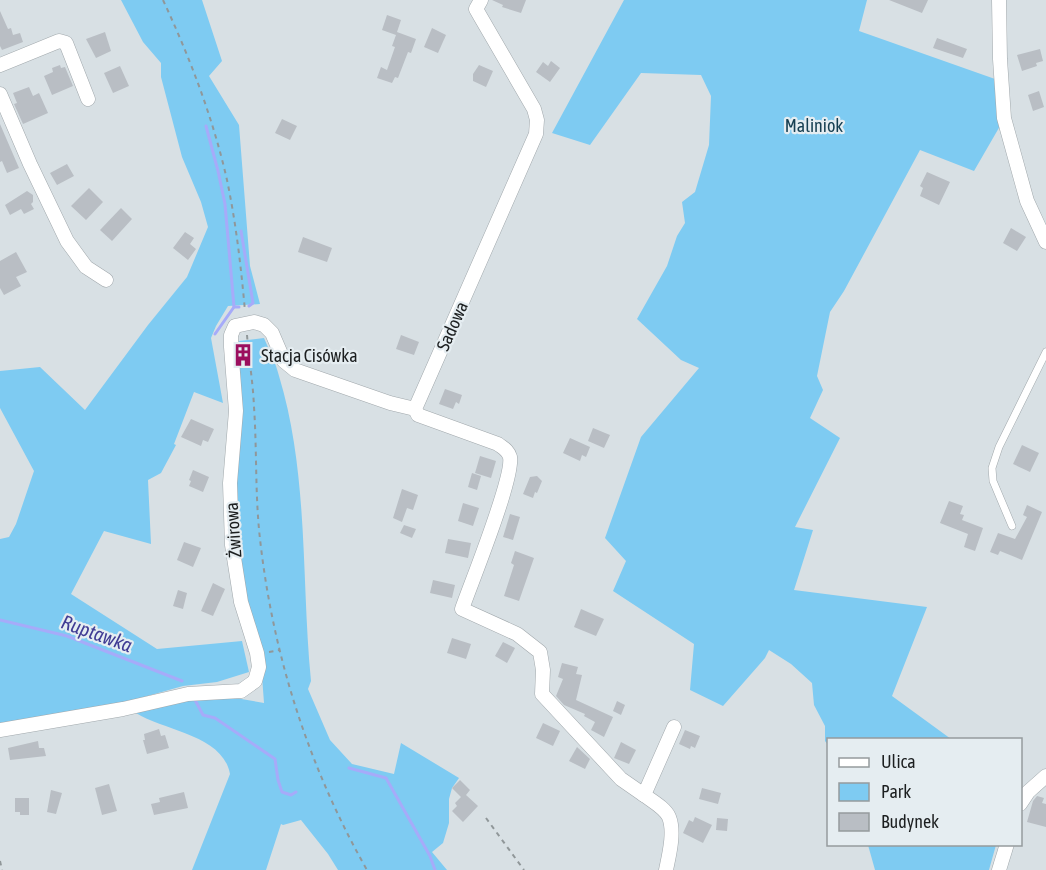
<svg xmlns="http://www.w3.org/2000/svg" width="1046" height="870" viewBox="0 0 1046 870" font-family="'Asap Condensed',sans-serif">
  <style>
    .green { fill: #7ecbf2 }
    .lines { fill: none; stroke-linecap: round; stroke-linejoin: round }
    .stream { stroke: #a6abf9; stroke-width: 3 }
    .building { fill: #b9bec4 }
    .lane-casing { stroke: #a1a8ac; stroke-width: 8 }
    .street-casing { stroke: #a1a8ac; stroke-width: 15 }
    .path { stroke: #909799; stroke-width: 2; stroke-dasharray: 4.5 4.5; stroke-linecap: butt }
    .lane { stroke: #fff; stroke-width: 7 }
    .street { stroke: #fff; stroke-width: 14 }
    .labels { text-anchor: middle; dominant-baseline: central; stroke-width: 4.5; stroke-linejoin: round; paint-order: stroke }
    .park-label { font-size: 18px; fill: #174053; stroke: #e5edf1 }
    .street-label { font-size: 18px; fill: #1c1f20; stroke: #e5edf1 }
    .poi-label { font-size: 18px; fill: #1c1f20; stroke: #e5edf1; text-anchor: start }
    .water-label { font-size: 20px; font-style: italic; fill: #403c94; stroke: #e5edf1 }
  </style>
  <rect width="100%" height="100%" fill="#d8e0e4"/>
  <g class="green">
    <polygon points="121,0 202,0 222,61 209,76 239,125 250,266 260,304 228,306 216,326 211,338 223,403 194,392 174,444 176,445 161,473 148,480 151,544 104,531 71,594 157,649 242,641 249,672 217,682 183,686 98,710 0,723 0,539 9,537 16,524 34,471 0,408 0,371 40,367 85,410 148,325 187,277 208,227 201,202 182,157 161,77 161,63 143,42"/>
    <polygon points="624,0 867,0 859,31 995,79 1000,126 974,171 920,150 844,291 830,312 817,376 823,390 810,418 840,438 795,527 813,530 794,590 927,607 892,696 951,739 828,740 828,745 825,741 825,726 814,705 812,683 791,664 769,650 765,658 723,706 690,690 694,644 613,591 626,561 605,538 641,437 699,368 681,360 637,319 667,266 677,236 685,223 682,202 695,192 709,145 711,96 701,75 641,73 590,145 552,133"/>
    <path d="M264,338C269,350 276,363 279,376C309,475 301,579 311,681L308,689L330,740L352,764L394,774L401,743L459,778L452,788L449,799V823L443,843L432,852L447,870H338L328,854L301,820L283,825L281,824L266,870H192L230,774C223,735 165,731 136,713L186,699L218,695L264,703L262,676L235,552L239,341Z"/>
    <polygon points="868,845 868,844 996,845 989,870 875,870"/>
  </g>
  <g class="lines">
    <g class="stream">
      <polyline points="206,126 218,171 225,204 234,307"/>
      <polyline points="241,231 253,303 249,306"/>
      <polyline points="215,334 234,307 239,307"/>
      <polyline points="0,620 67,636 182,681"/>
      <polyline points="194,698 203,715 215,718 275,759 278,780 282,792 291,795 296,792"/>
      <polyline points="349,768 386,778 430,856 435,870"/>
    </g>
  </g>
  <g class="building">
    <polygon points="492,0 526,0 521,13 502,7 503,5"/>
    <polygon points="889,0 928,0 922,13"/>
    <polygon points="0,11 8,29 11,28 13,35 20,33 23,42 2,50 0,46"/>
    <polygon points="387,15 401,20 397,32 416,39 411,53 408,52 398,78 395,77 392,83 377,78 381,67 387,70 395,47 392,46 396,35 382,30"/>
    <polygon points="432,28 446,35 438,53 424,47"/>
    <polygon points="105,32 111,51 96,58 86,39"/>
    <polygon points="937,38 967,49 963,58 933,48"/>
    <polygon points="1040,49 1043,61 1036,63 1037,66 1022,71 1017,55"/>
    <polygon points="551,61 560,68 550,82 536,72 543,62 548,66"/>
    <polygon points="60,65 61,68 65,67 73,86 52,95 44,76 53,72 52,68"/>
    <polygon points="479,65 493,71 486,87 473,81 473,74"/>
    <polygon points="120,66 129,86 113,93 104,73"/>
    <polygon points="29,87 33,96 39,93 48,113 23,124 14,104 17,103 13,93"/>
    <polygon points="1039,91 1044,107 1033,111 1028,95"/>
    <polygon points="282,119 297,126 290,140 275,133"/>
    <polygon points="0,124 19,168 7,173 2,161 0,162"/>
    <polygon points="67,164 74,176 57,185 50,173"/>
    <polygon points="927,172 950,182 939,205 920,196 923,188 920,186"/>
    <polygon points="89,188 103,202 86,220 71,206"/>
    <polygon points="27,191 33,195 33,202 31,204 34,209 24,214 21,209 10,215 5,205"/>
    <polygon points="121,208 132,219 112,241 100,230"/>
    <polygon points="1011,228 1026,237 1017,251 1003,243"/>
    <polygon points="185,232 194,238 190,244 196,249 188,260 173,248"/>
    <polygon points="303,237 332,248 327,262 298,252"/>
    <polygon points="16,252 27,272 16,277 21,286 4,295 0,288 0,261"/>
    <polygon points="401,335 419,342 414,355 396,349"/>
    <polygon points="445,389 462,395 459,404 456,402 453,409 439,404"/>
    <polygon points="191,419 214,429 208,442 203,440 201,446 181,437"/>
    <polygon points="593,428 610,435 604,448 588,441"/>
    <polygon points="570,438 590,447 586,457 582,455 580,461 563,453"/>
    <polygon points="1022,445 1039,453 1030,472 1013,464"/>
    <polygon points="480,456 496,461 491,478 475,473"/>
    <polygon points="193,470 209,477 203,492 189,486 191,481 189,480"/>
    <polygon points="472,473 481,476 477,490 468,487"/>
    <polygon points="537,476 542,481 537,493 535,492 533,498 523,494 530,477"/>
    <polygon points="402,489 418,495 413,510 407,508 402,522 393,518"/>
    <polygon points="949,501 963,506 960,514 964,515 962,520 983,528 975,551 964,547 968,534 940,523"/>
    <polygon points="463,503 479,508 473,526 458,521"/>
    <polygon points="1027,505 1042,512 1022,560 1000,551 998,555 990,552 998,533 1015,539 1027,517 1023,515"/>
    <polygon points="510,514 520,517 513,540 503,537"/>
    <polygon points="404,525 416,529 412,538 400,533"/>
    <polygon points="448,539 471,543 468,558 445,553"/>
    <polygon points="184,542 201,548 193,567 177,560"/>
    <polygon points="515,551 534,558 519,601 504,596 514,565 511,563"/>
    <polygon points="433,580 455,585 452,598 430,593"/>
    <polygon points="213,583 225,589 213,616 201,611"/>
    <polygon points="178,590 187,593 183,609 173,606"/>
    <polygon points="581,609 604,619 596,636 574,627"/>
    <polygon points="452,638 471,644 466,659 447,653"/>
    <polygon points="503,642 515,648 507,663 495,656"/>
    <polygon points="562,663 578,667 576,674 582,675 576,700 613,717 604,737 591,730 595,722 584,716 585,714 564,705 556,696 563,679 558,677"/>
    <polygon points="617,701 625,705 621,715 613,711"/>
    <polygon points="543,723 560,731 553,746 536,738"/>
    <polygon points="159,729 161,736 165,735 169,748 147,754 143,740 145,740 144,734"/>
    <polygon points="685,730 700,736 695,748 691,746 690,749 679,744"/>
    <polygon points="38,741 39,748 44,748 46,756 10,760 8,748"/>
    <polygon points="621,742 636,750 629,764 614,758"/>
    <polygon points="577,747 590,759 585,769 569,761"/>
    <polygon points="460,780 470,790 466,795 478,806 463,822 452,811 457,806 455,803 461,797 452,788"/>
    <polygon points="109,784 117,811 102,815 95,788"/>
    <polygon points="702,788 721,793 718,804 699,799"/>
    <polygon points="51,790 62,793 56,814 47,812"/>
    <polygon points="184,792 188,808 154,815 151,804 160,802 159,798"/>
    <polygon points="1037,796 1044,798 1042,803 1046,804 1046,827 1027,822 1033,801"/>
    <polygon points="15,798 29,798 29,815 20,815 20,812 15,812"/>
    <polygon points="695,817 712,825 703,843 683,833 689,820 693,822"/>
    <polygon points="717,818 728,819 727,831 716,830"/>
  </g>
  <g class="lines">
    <g class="lane-casing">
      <polyline id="lane" points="1012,526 993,481 992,468 999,447 1046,352"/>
    </g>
    <g class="street-casing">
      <g id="street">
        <path d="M481,0L476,9L480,16L534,109L537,120L536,134L415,409L418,415L498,444C503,448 508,450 510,457C514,478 471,583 462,609L517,634L540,652L543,670L542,694L621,779L644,795L674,727"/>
        <polyline points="999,0 1000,59 1004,118 1027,201 1046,242"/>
        <polyline points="0,65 59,41 66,43 88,99"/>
        <polyline points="0,94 30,164 67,241 86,267 106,280"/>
        <polyline points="0,730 123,709 188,694 241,691 255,681 259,667 257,653 241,602 232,545 230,483 236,411 231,347 231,335 235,326 254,322 264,325 272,333 284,361 295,370 390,403 415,409"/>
        <path d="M644,795C652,801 665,808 669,817C675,832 669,855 666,870"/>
        <polyline points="1020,804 1028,792 1046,776"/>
        <polyline points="999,870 1007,844"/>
      </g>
    </g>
    <g class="path">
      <path d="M163,0C190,58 213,118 227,180C236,223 241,267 245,311"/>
      <path d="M247,335C249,359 253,383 254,407C257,451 255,495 260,539C273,656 309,768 367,870"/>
      <polyline points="269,652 280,650"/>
      <polyline points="486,818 524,870"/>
      <polyline points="0,861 2,870"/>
    </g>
    <use href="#lane" class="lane"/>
    <use href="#street" class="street"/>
  </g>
  <defs>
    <g id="building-bare" transform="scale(1.8)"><path d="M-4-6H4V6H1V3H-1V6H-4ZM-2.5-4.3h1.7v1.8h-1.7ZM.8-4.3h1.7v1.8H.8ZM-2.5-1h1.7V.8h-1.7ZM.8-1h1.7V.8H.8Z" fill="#9b0e5e" stroke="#e5edf1" stroke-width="2.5" paint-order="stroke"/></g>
  </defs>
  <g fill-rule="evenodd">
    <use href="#building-bare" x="243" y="355"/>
  </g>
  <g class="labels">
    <g class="park-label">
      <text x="814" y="125">Maliniok</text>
    </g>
    <g class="street-label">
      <text transform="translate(452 326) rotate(-66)">Sadowa</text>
      <text transform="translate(233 530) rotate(-94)">Żwirowa</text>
    </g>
    <g class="poi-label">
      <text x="261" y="355">Stacja Cisówka</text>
    </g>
    <g class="water-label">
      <text transform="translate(97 633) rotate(20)">Ruptawka</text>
    </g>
  </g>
  <rect x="827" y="738" width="195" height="108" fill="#e5edf1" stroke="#959b9d" stroke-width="1.5"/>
  <rect x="839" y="758" width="30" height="9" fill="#ffffff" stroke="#959b9d" stroke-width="1.5"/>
  <text x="881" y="768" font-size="18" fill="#1c1f20">Ulica</text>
  <rect x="839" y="783" width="30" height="18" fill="#7ecbf2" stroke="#959b9d" stroke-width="1.5"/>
  <text x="881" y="798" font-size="18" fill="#1c1f20">Park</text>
  <rect x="839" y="813" width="30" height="18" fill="#b9bec4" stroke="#959b9d" stroke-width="1.5"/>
  <text x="881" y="828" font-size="18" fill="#1c1f20">Budynek</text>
</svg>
